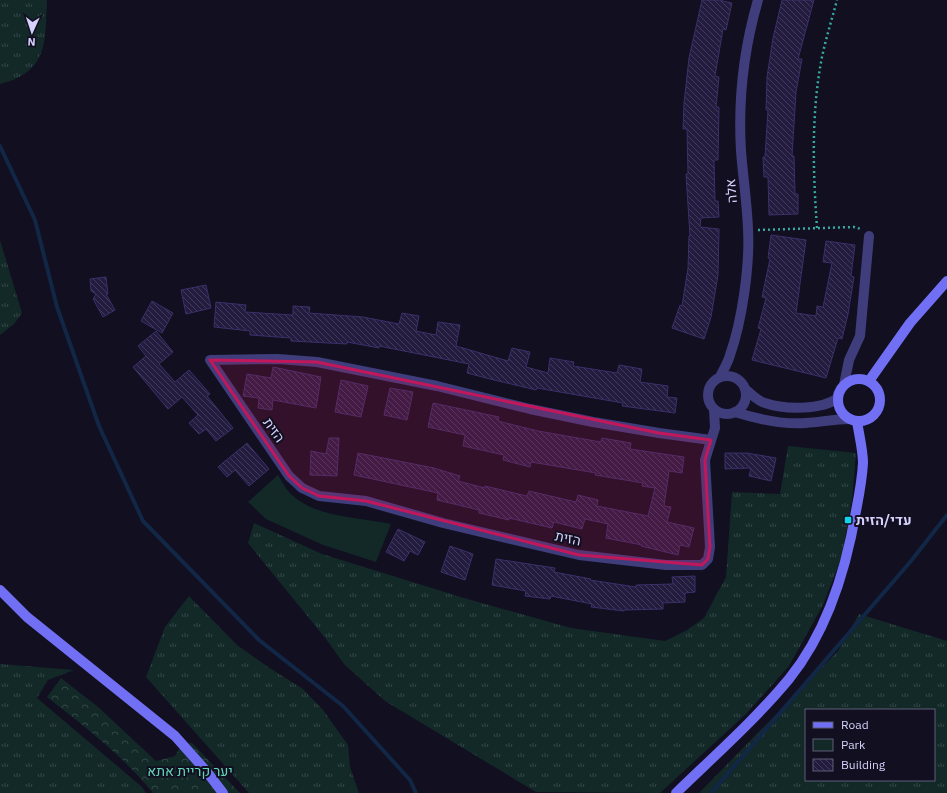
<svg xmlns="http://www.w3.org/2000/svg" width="947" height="793" viewBox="0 0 947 793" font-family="'IBM Plex Sans',Heebo,sans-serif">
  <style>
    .grass { fill: url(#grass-tufts); fill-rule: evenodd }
    .forest { fill: url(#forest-crowns) }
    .park { fill: #122928 }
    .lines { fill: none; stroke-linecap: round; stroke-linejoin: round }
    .stream { stroke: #122746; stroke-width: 4 }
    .building { fill: url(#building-back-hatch); stroke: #3b306a }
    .path { stroke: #37aaa1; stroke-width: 2.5; stroke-dasharray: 2 3; stroke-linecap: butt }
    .street { stroke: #3f3d7b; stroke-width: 10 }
    .secondary { stroke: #716ff4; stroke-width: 10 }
    .marked { fill: #c2185b; fill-opacity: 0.2; stroke: #c2185b; stroke-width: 3; stroke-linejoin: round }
    .poi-dot { fill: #11d4e7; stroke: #110f20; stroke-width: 1.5 }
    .labels { text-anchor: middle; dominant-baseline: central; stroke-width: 4; stroke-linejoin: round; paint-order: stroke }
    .street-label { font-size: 14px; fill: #d5d1fc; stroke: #110f20 }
    .poi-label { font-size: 14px; font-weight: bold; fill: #d5d1fc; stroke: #110f20; text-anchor: start }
    .park-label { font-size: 14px; fill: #63d6b8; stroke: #110f20 }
  </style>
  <defs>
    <pattern id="grass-tufts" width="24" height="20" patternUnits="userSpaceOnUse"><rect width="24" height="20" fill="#122928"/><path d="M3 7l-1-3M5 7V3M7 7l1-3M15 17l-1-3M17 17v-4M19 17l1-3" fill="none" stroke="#344748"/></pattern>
    <pattern id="forest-crowns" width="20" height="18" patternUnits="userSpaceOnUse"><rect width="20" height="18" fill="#122928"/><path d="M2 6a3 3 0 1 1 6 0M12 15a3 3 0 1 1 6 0" fill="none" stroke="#344748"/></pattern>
    <pattern id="building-back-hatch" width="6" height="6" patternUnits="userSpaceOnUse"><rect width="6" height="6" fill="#231c3f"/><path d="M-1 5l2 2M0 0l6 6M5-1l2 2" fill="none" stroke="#423c5c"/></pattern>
  </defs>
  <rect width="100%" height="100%" fill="#110f20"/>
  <g class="grass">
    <path d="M0,0H47C45,41 49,72 0,84Z"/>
    <polygon points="0,240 22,313 14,324 0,335"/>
    <polygon points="788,446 856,453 852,500 842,556 823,605 789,666 746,714 660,793 536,792 385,701 344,664 326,639 248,543 254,523 322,554 464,598 571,628 665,641 687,630 704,618 726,577 732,492 780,494"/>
    <polygon points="189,596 237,645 268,667 303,689 323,710 348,745 350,767 359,793 249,793 146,677 165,627"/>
    <path d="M859,614L947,641V793H699L838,651ZM806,710H934V780H806Z"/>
    <polygon points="0,664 74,670 48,680 37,698 142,787 146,793 0,793"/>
  </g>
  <path class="forest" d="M61,678L98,707L156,761L175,756L182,744L192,743L240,793H153C123,756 84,726 47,697Z"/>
  <path class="park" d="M278,475C282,481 286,490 292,495C317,518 359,517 391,524L376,562L323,545L266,519L248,502Z"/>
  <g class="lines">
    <g class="stream">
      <polyline points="0,146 35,220 57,307 99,426 143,521 259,640 343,706 410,780 416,793"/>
      <polyline points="711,793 911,561 947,515"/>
    </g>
  </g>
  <g class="building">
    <polygon points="702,0 719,0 732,3 726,30 723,29 715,76 719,77 716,107 719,107 718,160 714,160 715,201 718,201 719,217 701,218 700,227 719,229 718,275 711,317 704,339 672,328 680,305 682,306 688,268 689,236 690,236 686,174 688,174 687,129 683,129 684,103 689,58"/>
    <polygon points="782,0 814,0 798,59 802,59 796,92 792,156 794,156 795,194 798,194 798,214 769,215 768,177 764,177 763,157 765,157 768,110 766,110 767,77 773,38"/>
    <polygon points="771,235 806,240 796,313 816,316 817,306 823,307 832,263 823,262 826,241 855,245 851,276 854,277 848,314 842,339 838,338 826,378 752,360 761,329 758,328 766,298 762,297 770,259 768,258"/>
    <polygon points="106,277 108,294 106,294 115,310 103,317 93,299 96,294 91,291 90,279"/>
    <polygon points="206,285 211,308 186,314 181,290"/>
    <polygon points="152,301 173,313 162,333 141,321"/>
    <polygon points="216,302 246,305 245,312 293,315 293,306 310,307 309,313 363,317 399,324 402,313 419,316 416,331 436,335 438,322 460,325 456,346 508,361 512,348 530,352 526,367 548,373 550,358 574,362 573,366 617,373 619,365 642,369 640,382 668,386 667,397 677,398 675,413 622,406 623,403 537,388 536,390 490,379 467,373 469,364 379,346 379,348 347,342 347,344 291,341 291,338 250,335 250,331 214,327"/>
    <polygon points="156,331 173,352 159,364 175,382 189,370 210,394 207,396 233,428 216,441 206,429 199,434 189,423 198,415 182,397 168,409 133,367 146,356 138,346"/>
    <polygon points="273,367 321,377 316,408 273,400 272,410 258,408 259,398 243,396 247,374 271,378"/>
    <polygon points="341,380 368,386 361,417 335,412"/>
    <polygon points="390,388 413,392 407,420 384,415"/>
    <polygon points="433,403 499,417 498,421 538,431 601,442 602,438 631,443 630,449 684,457 682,473 669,471 664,506 671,507 667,522 694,528 689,547 680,545 678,555 641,546 642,545 606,538 608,524 585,519 582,529 554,522 552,528 509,518 509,520 479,513 479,510 437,500 438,493 354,475 358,453 434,468 460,476 458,481 485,488 485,486 527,496 529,491 576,502 578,495 598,500 597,506 648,516 655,488 642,486 643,483 595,475 596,473 531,462 530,467 503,460 504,455 463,446 465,435 428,427"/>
    <polygon points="329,438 339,438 337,476 310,475 311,451 326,454"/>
    <polygon points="247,443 269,469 249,486 235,470 227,477 218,467"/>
    <polygon points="725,453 747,453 776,458 771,481 749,476 751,468 725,469"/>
    <polygon points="398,529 425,542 418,555 410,551 404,561 386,552"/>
    <polygon points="450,546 473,554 465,580 441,572"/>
    <polygon points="496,559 555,568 554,572 591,579 590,580 636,587 636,585 673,584 672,577 695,576 695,592 685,593 685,602 663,603 663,609 624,610 624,611 591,607 592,604 551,596 550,599 525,596 526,591 492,585"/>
  </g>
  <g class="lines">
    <g class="path">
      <path d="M817,228C813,171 811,113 822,57C826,38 832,19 837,0"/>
      <polyline points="758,230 854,227 861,229"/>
    </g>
    <g class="street">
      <circle cx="727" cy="395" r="19"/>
      <path d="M720,377C723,370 728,363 730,355C742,321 750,266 748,229C747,203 743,177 741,151C738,101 744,48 758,0"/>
      <polyline points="844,385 849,360 860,336 869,236"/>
      <path d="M745,389C752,394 757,401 765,403C785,410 822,410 838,398V394"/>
      <path d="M735,412C757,419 782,425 806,423C821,422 835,419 850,419"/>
      <polyline points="711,440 659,433 593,422 530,409 437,386 317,362 278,359 210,360 289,476 302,488 319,496 366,501 443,523 579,555 666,565 702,565 708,559 710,547 705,460 715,428 714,410"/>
    </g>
    <g class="secondary">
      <circle cx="859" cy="400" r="21"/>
      <polyline points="869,381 910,323 947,281"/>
      <polyline points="0,590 27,617 175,736 207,772 223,793"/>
      <path d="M676,793C714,756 755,720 789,679C827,632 846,570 856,511C859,496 862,480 863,463C863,450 859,435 857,421"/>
    </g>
  </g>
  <path class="marked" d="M210,360L317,362L659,433L711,440L705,460L710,547L708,559L702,565L579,555L366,501L319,496L302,488L289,476Z"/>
  <rect class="poi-dot" x="844" y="516" width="8" height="8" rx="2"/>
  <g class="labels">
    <g class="street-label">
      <text transform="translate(731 191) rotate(-95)">אלה</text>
      <text transform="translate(274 430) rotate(55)">הזית</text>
      <text transform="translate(568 538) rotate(12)">הזית</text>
    </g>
    <g class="poi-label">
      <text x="856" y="520">עדי/הזית</text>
    </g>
    <g class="park-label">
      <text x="190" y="771">יער קריית אתא</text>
    </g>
  </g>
  <rect x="805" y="709" width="130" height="72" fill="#110f20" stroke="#5f5d78"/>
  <rect x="813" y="722" width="20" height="6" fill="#716ff4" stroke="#5f5d78"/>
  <text x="841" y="729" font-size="12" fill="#d5d1fc">Road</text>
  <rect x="813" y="739" width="20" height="12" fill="#122928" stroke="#5f5d78"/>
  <text x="841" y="749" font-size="12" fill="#d5d1fc">Park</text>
  <rect x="813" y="759" width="20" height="12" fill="url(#building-back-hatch)" stroke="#5f5d78"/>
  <text x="841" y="769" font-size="12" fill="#d5d1fc">Building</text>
  <g transform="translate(32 32) rotate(183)" stroke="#110f20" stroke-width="3" paint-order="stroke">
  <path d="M0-3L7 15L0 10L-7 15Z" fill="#d5d1fc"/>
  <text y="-6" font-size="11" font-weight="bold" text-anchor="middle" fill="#d5d1fc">N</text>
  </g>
</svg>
